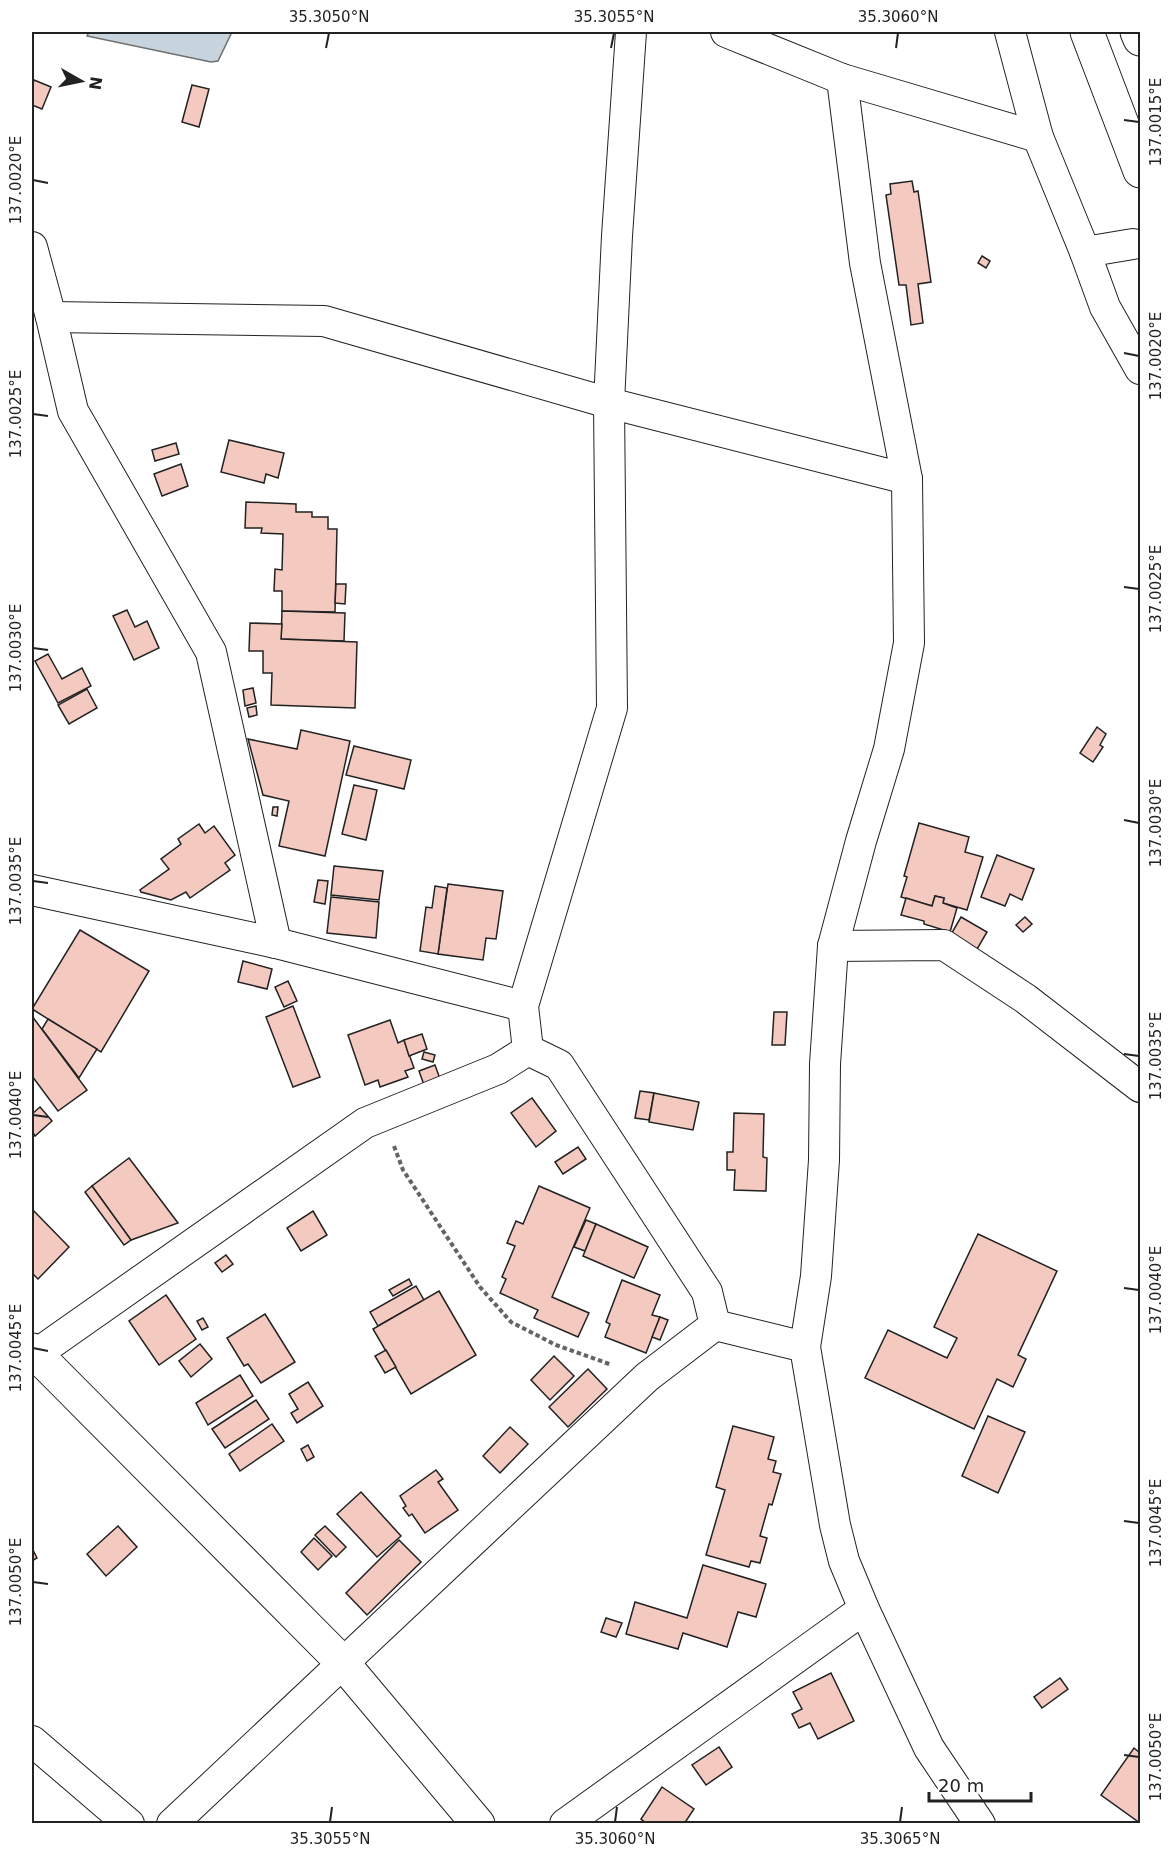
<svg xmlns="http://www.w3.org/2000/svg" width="1172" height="1855" viewBox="0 0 1172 1855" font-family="'DejaVu Sans',sans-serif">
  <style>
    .water { fill: #c7d3dd; stroke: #6f6f6f; stroke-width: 1.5 }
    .building { fill: #f3c9c0; stroke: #222; stroke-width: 1.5 }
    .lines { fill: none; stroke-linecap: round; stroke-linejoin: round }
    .street-casing { stroke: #222; stroke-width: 32 }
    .secondary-casing { stroke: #222; stroke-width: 35 }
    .highway-casing { stroke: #222; stroke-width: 35 }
    .path { stroke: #646464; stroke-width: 4; stroke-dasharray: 4.5 3; stroke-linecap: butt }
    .street { stroke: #fff; stroke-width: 30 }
    .secondary { stroke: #fff; stroke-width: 33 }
    .highway { stroke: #fff; stroke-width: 33 }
    .ticks { fill: none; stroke: #222; stroke-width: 2 }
    .neatline { fill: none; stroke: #222; stroke-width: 2 }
    .ticks-label { font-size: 15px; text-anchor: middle; fill: #222 }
  </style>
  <rect width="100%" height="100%" fill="#fff"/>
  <polygon class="water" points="89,32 232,32 218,61 211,62 87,36"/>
  <g class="building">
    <polygon points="34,80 51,87 42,109 32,105 32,86"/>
    <polygon points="192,85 209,89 199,127 182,122"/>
    <polygon points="912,181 914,192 918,191 931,282 918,284 923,323 911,325 906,285 899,285 886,195 891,194 890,184"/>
    <polygon points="982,256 990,261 986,268 978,263"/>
    <polygon points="229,440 284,453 278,478 266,474 264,483 221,472"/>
    <polygon points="176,443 179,454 155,461 152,450"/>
    <polygon points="181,464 188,486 162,496 154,474"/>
    <polygon points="246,502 296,504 296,512 312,512 312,517 328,517 328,529 337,529 335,612 282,611 282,591 274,591 275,569 282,570 283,534 261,533 262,528 245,528"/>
    <polygon points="336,584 346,584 345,604 335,603"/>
    <polygon points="127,610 135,627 147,621 159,648 134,660 113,616"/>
    <polygon points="282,611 345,613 344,641 281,639"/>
    <polygon points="250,623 282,624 281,639 357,642 355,708 271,705 272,673 263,673 263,651 249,651"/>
    <polygon points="48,654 62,679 82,668 91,686 58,703 35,661"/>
    <polygon points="253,688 256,703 245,706 243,690"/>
    <polygon points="87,689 97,708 69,724 58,705"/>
    <polygon points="256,706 257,715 249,717 247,708"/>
    <polygon points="1097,727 1106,734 1100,745 1103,747 1093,762 1080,753"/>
    <polygon points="301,730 350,741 325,856 279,846 289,801 263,795 248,739 297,749"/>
    <polygon points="354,746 411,760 404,789 346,775"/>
    <polygon points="354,785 377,790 366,840 342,834"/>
    <polygon points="273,807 278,807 277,816 272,815"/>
    <polygon points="919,823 969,837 965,852 983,857 967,910 943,903 944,898 935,896 932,906 901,897 907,877 904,876"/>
    <polygon points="199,824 205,833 214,826 235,855 225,863 230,870 190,898 186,892 171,900 141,892 140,890 169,869 161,859 181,844 178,839"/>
    <polygon points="997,855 1034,869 1022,900 1010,894 1005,906 981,897"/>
    <polygon points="334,866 383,871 379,900 331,895"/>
    <polygon points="318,880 328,881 325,904 314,902"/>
    <polygon points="448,884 503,891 496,939 486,938 483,960 438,954"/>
    <polygon points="435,886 447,888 438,954 420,951 426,907 432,908"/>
    <polygon points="935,896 944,898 943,903 957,908 950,932 924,924 924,921 901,915 906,898 932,906"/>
    <polygon points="331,897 379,902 376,938 327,933"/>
    <polygon points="961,917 987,932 976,951 950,936"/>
    <polygon points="1025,917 1032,924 1023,932 1016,925"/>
    <polygon points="80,930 149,971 101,1052 32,1009"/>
    <polygon points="243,961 272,969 267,989 238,982"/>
    <polygon points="288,981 297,1001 284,1007 275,987"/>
    <polygon points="293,1006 320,1077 293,1087 266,1017"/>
    <polygon points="774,1012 787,1012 785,1045 772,1045"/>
    <polygon points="32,1016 87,1090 58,1111 32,1076"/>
    <polygon points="48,1019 97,1049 79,1078 42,1029"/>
    <polygon points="390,1020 398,1043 404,1040 414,1068 405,1071 408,1077 380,1087 378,1080 365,1085 348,1035"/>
    <polygon points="422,1034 427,1049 409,1056 404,1040"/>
    <polygon points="424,1052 435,1055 433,1062 422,1059"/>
    <polygon points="435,1065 440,1079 424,1085 419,1071"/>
    <polygon points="640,1091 654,1093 649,1120 635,1118"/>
    <polygon points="654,1093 699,1102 693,1130 649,1122"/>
    <polygon points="532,1098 556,1131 536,1147 511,1113"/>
    <polygon points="40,1107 52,1121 35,1136 32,1131 32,1114"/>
    <polygon points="734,1113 764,1114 763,1157 767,1158 766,1191 734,1190 735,1170 727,1170 727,1152 733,1152"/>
    <polygon points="578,1147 586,1159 563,1174 555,1162"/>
    <polygon points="129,1158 178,1223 131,1240 92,1186"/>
    <polygon points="92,1186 131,1240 124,1245 85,1192"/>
    <polygon points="539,1186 590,1208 552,1297 589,1313 578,1337 534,1318 538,1310 500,1293 506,1279 502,1277 515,1246 507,1243 516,1221 523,1224"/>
    <polygon points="32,1209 69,1247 38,1279 32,1273"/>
    <polygon points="313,1211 327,1235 301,1251 287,1228"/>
    <polygon points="586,1220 596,1224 585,1251 574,1247"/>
    <polygon points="596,1224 648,1247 634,1278 583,1256"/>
    <polygon points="978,1234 1057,1271 1018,1355 1026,1359 1013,1387 997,1379 974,1429 865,1378 888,1330 947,1358 957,1338 934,1327"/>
    <polygon points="226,1255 233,1264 222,1272 215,1263"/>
    <polygon points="409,1279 412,1285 393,1296 389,1290"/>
    <polygon points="622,1280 660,1295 652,1315 660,1317 646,1353 605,1337 610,1324 606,1322"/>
    <polygon points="416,1286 424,1300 378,1326 370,1312"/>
    <polygon points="439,1291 476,1355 411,1394 373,1329"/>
    <polygon points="166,1295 196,1339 159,1365 129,1321"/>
    <polygon points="265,1314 295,1362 261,1383 248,1364 244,1366 227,1338"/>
    <polygon points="660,1317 668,1320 660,1340 652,1337"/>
    <polygon points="203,1318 208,1327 202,1330 197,1321"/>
    <polygon points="200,1344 212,1359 191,1377 179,1361"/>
    <polygon points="386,1350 396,1367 385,1373 375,1356"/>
    <polygon points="554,1356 574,1376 550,1400 531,1380"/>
    <polygon points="588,1369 607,1389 568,1427 549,1407"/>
    <polygon points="240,1375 253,1396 208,1425 196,1403"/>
    <polygon points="308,1382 323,1406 297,1423 291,1413 298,1409 289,1394"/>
    <polygon points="256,1400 269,1419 225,1448 212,1429"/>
    <polygon points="988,1416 1025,1432 998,1493 962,1476"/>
    <polygon points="272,1424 284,1441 240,1471 229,1454"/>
    <polygon points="733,1426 774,1437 768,1459 776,1461 773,1472 781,1474 772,1505 769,1504 760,1536 767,1538 760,1563 751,1561 749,1567 706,1555 725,1490 716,1487"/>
    <polygon points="510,1427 528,1444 500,1473 483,1456"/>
    <polygon points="308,1445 314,1457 307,1461 301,1449"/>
    <polygon points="436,1470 443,1479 438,1482 458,1510 425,1533 412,1514 409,1516 403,1508 406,1506 400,1496"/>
    <polygon points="361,1492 401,1536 377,1557 337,1514"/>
    <polygon points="118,1526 137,1547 106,1576 87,1554"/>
    <polygon points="325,1526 346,1547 336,1557 315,1535"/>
    <polygon points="314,1538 332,1556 318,1570 301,1552"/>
    <polygon points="399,1540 421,1562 367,1615 346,1593"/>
    <polygon points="32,1548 37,1558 32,1561"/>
    <polygon points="703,1565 766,1584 756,1617 738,1612 727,1647 683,1633 678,1649 626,1634 635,1602 687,1618"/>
    <polygon points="606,1618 622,1623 616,1637 601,1632"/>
    <polygon points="831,1673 854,1721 818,1739 810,1723 799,1728 792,1714 802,1709 793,1692"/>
    <polygon points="1060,1678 1068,1689 1042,1708 1034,1697"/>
    <polygon points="719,1747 732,1767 706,1785 692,1765"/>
    <polygon points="1134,1748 1140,1753 1140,1823 1101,1795"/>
    <polygon points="662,1787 694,1809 684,1824 647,1824 641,1819"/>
  </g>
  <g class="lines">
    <g class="street-casing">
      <g id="street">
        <polyline points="726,32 842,79 1038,137"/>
        <polyline points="1010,32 1038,137 1085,252 1105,307 1140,369"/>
        <polyline points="842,79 865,263 907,479 909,643 889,749 861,841 833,946 825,1064 824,1160 816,1276 805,1347 835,1525 844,1561 864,1609 929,1748 980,1824"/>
        <polyline points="32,247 51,317 73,411 211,652 276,943"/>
        <polyline points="1085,252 1133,244"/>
        <polyline points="51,317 324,321 609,403 907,479"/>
        <polyline points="32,890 276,943 523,1006"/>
        <polyline points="833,946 944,945 1026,999 1140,1087"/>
        <polyline points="528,1050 523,1006 612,708 609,403 617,236 631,32"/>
        <polyline points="528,1050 559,1065 707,1292 715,1325"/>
        <polyline points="715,1325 805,1347"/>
        <polyline points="32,1357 365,1123 498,1069 528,1050"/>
        <polyline points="32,1741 129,1824"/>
        <polyline points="172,1824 647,1377 715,1325"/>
        <polyline points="565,1824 864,1609"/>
      </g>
    </g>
    <g class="secondary-casing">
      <polyline id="secondary" points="32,1350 342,1662 478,1824"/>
    </g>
    <g class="highway-casing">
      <g id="highway">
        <polyline points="1087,32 1140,171"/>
        <polyline points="1137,32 1140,39"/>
      </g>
    </g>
    <polyline class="path" points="394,1146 403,1170 480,1287 511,1322 556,1345 612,1365"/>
    <use href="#street" class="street"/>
    <use href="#secondary" class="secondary"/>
    <use href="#highway" class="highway"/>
  </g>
  <path class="ticks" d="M326,48L329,33M611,48L614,33M896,48L898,33M1124,120L1139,122M33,180L48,183M1124,353L1139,356M33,414L48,416M1124,587L1139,589M33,648L48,650M1124,820L1139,823M33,881L48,883M1124,1054L1139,1056M33,1115L48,1117M1124,1288L1139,1290M33,1348L48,1351M1124,1521L1139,1523M33,1582L48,1584M1124,1755L1139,1757M330,1822L332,1807M615,1822L617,1807M900,1822L902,1807"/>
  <rect width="1172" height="1855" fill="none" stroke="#ffffff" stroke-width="66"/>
  <g transform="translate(81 81) rotate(99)" stroke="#ffffff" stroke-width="4.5" paint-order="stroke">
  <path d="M0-4.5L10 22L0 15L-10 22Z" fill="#222222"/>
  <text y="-9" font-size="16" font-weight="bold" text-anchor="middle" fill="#222222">N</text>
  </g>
  <path d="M929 1792v9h102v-9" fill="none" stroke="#222222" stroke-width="3"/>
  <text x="938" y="1792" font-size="18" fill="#222222" stroke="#ffffff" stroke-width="4.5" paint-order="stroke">20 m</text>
  <rect x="33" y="33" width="1106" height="1789" class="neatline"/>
  <g class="ticks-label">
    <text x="329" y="22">35.3050°N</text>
    <text x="614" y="22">35.3055°N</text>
    <text x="898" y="22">35.3060°N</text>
    <text transform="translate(1156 122) rotate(-90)" y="5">137.0015°E</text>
    <text transform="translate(16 180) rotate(-90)" y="5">137.0020°E</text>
    <text transform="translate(1156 356) rotate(-90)" y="5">137.0020°E</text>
    <text transform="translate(16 414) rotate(-90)" y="5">137.0025°E</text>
    <text transform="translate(1156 589) rotate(-90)" y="5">137.0025°E</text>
    <text transform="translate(16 648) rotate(-90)" y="5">137.0030°E</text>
    <text transform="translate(1156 823) rotate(-90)" y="5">137.0030°E</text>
    <text transform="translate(16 881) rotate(-90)" y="5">137.0035°E</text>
    <text transform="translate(1156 1056) rotate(-90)" y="5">137.0035°E</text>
    <text transform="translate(16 1115) rotate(-90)" y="5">137.0040°E</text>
    <text transform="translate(1156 1290) rotate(-90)" y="5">137.0040°E</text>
    <text transform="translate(16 1348) rotate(-90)" y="5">137.0045°E</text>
    <text transform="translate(1156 1523) rotate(-90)" y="5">137.0045°E</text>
    <text transform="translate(16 1582) rotate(-90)" y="5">137.0050°E</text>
    <text transform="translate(1156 1757) rotate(-90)" y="5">137.0050°E</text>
    <text x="330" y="1844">35.3055°N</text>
    <text x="615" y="1844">35.3060°N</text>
    <text x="900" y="1844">35.3065°N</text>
  </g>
</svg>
